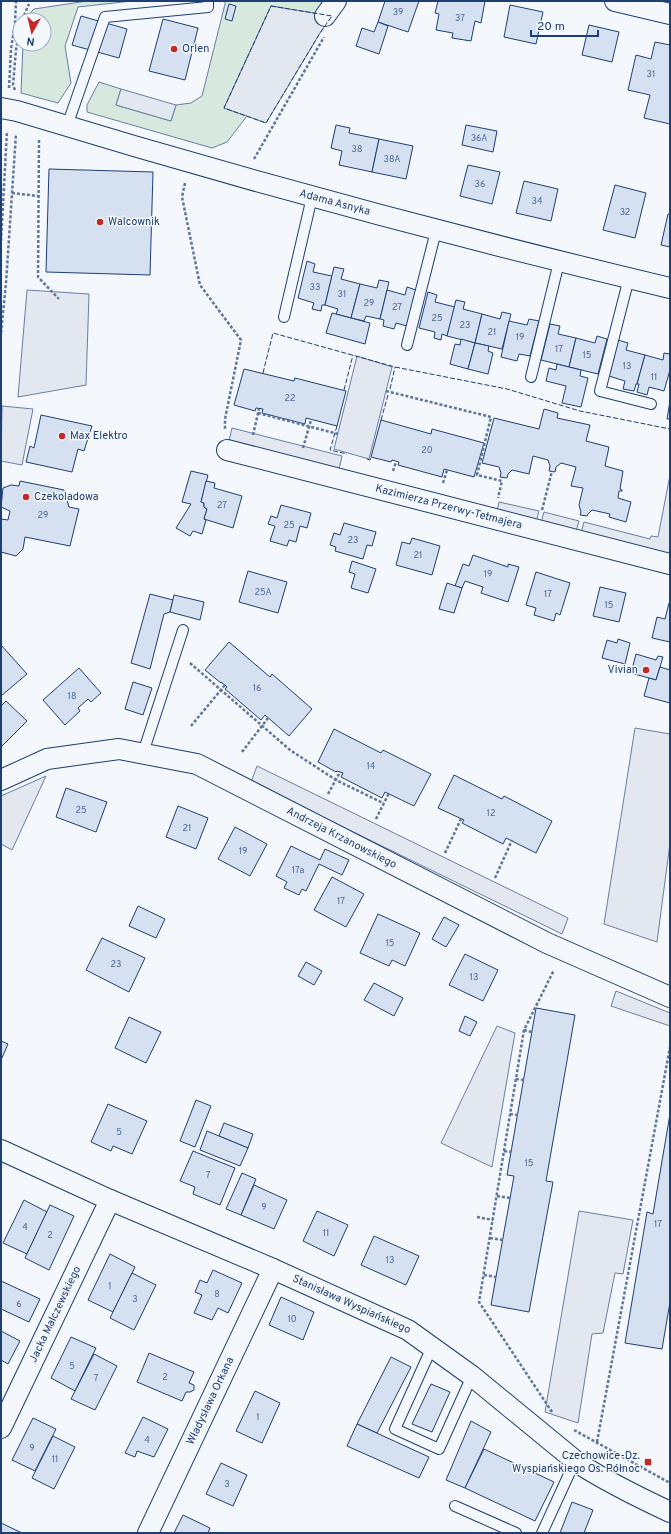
<svg xmlns="http://www.w3.org/2000/svg" width="671" height="1534" viewBox="0 0 671 1534" font-family="Overpass,sans-serif">
  <style>
    .green { fill: #d7e8df; stroke: #687fa3 }
    .parking { fill: #e3e8f0; stroke: #687fa3 }
    .building { fill: #d5e0f0; stroke: #1d3f73 }
    .lines { fill: none; stroke-linecap: round; stroke-linejoin: round }
    .service-casing { stroke: #1d3f73; stroke-width: 12 }
    .minor-casing { stroke: #1d3f73; stroke-width: 22 }
    .path { stroke: #5e769c; stroke-width: 2.5; stroke-dasharray: 3 2; stroke-linecap: butt }
    .service { stroke: #f4f7fb; stroke-width: 10 }
    .minor { stroke: #f4f7fb; stroke-width: 20 }
    .fence { stroke: #1d3f73; stroke-width: 1; stroke-dasharray: 5 2; stroke-linecap: butt }
    .poi-dot { fill: #c62828; stroke: #f4f7fb; stroke-width: 1.5 }
    .labels { text-anchor: middle; dominant-baseline: central; stroke-width: 3; stroke-linejoin: round; paint-order: stroke }
    .number-label { font-size: 9px; fill: #4b6792 }
    .poi-label { font-size: 11px; fill: #1d3f73; stroke: #f4f7fb; text-anchor: start }
    .street-label { font-size: 11px; fill: #1d3f73; stroke: #f4f7fb }
  </style>
  <rect width="100%" height="100%" fill="#f4f7fb"/>
  <g class="green">
    <polygon points="87,1 132,1 78,7 65,46 71,83 58,103 21,93 23,44 44,44 44,20 24,20 34,9"/>
    <polygon points="225,1 323,1 314,14 271,6 224,108 247,116 227,142 212,148 87,112 87,105 99,82 121,89 116,105 171,121 176,105 191,103 202,96 225,4"/>
  </g>
  <g class="parking">
    <polygon points="271,6 332,16 320,33 266,123 224,108"/>
    <polygon points="121,89 176,105 171,121 116,105"/>
    <polygon points="27,290 89,294 86,385 18,397"/>
    <polygon points="357,356 392,367 369,459 334,449"/>
    <polygon points="2,406 33,409 22,465 1,461"/>
    <polygon points="232,428 342,456 338,474 228,445"/>
    <polygon points="670,475 670,553 669,559 580,537 584,522 650,539 651,536 658,537"/>
    <polygon points="499,502 539,511 535,526 496,516"/>
    <polygon points="544,512 579,521 575,535 540,527"/>
    <polygon points="635,728 670,734 670,843 657,942 604,924"/>
    <polygon points="257,766 568,918 562,934 251,782"/>
    <polygon points="46,776 12,850 1,844 1,796"/>
    <polygon points="616,991 670,1013 670,1026 611,1006"/>
    <polygon points="497,1026 515,1033 492,1167 441,1143"/>
    <polygon points="579,1211 633,1220 623,1274 615,1273 603,1333 592,1334 578,1423 545,1412"/>
  </g>
  <g class="building">
    <polygon points="385,1 419,1 408,32 378,22"/>
    <polygon points="438,1 485,1 481,23 475,21 471,41 452,38 453,33 436,30 439,14 435,13"/>
    <polygon points="229,4 236,6 232,21 225,19"/>
    <polygon points="510,5 543,12 536,44 504,37"/>
    <polygon points="81,16 127,29 119,58 72,45"/>
    <polygon points="163,19 198,28 185,80 149,71"/>
    <polygon points="378,22 388,26 379,54 356,46 362,28 374,32"/>
    <polygon points="589,25 619,32 612,62 582,55"/>
    <polygon points="655,42 670,45 670,124 644,118 650,95 628,90 636,55 651,59"/>
    <polygon points="336,125 350,128 349,133 379,139 372,172 339,165 342,151 331,148"/>
    <polygon points="466,125 497,131 493,152 462,145"/>
    <polygon points="379,139 413,146 406,179 372,172"/>
    <polygon points="468,165 500,172 492,204 460,196"/>
    <polygon points="49,169 153,172 150,275 46,272"/>
    <polygon points="524,181 558,189 551,221 516,213"/>
    <polygon points="615,185 646,193 635,238 603,230"/>
    <polygon points="668,214 670,214 670,247 661,245"/>
    <polygon points="307,261 315,264 313,272 332,276 325,305 322,305 321,311 312,309 314,303 298,298"/>
    <polygon points="334,267 344,269 341,279 360,284 351,318 336,314 338,309 325,305"/>
    <polygon points="379,280 389,282 380,319 366,316 364,321 351,318 360,284 377,288"/>
    <polygon points="407,287 416,290 407,326 396,323 394,329 383,326 384,320 380,319 387,290 405,295"/>
    <polygon points="428,292 437,295 435,302 455,307 447,336 442,334 441,340 434,338 435,332 419,328"/>
    <polygon points="456,300 465,302 463,309 482,314 475,343 447,336"/>
    <polygon points="502,312 511,314 502,349 475,343 482,314 500,319"/>
    <polygon points="332,313 370,323 365,344 326,333"/>
    <polygon points="529,319 539,321 530,356 519,354 517,361 501,357 509,321 527,325"/>
    <polygon points="550,324 560,326 558,334 576,338 569,367 541,360"/>
    <polygon points="597,336 607,339 598,374 569,367 576,338 595,343"/>
    <polygon points="461,339 475,343 468,369 450,364 455,344 460,345"/>
    <polygon points="618,340 628,343 626,350 645,355 637,384 636,384 634,391 623,389 625,381 609,376"/>
    <polygon points="475,343 489,346 488,351 493,353 488,374 468,369"/>
    <polygon points="664,353 670,354 670,370 664,391 649,387 647,395 637,392 639,384 637,384 645,355 663,360"/>
    <polygon points="557,364 581,370 580,376 588,378 581,407 562,403 566,386 546,381 549,368 556,370"/>
    <polygon points="244,369 294,381 295,378 346,391 337,426 306,418 305,424 262,413 263,409 256,408 255,411 234,405"/>
    <polygon points="670,401 670,419 667,419"/>
    <polygon points="544,409 558,413 557,418 590,425 586,441 609,447 605,466 623,471 620,489 622,490 622,491 619,491 618,498 631,502 626,522 609,517 610,514 592,510 588,514 587,516 580,515 581,512 579,505 583,488 571,486 576,467 561,463 556,467 555,472 549,471 550,466 548,460 533,456 529,474 512,470 508,474 507,478 500,477 501,473 499,467 482,463 494,418 539,429"/>
    <polygon points="41,415 92,426 84,451 78,449 72,472 26,462 30,446 34,448"/>
    <polygon points="381,420 431,434 432,429 484,443 474,477 444,469 442,477 398,465 399,462 392,460 391,462 371,457"/>
    <polygon points="191,471 208,475 201,502 204,503 204,507 207,509 204,519 206,520 202,534 193,531 190,536 176,528 191,504 182,502"/>
    <polygon points="20,481 64,490 69,507 79,509 70,546 25,537 23,549 16,556 1,552 1,519 8,520 10,511 1,507 3,488 11,485 19,486"/>
    <polygon points="206,481 215,483 214,488 242,496 233,528 204,519 207,509 204,507 204,503 201,502"/>
    <polygon points="281,505 311,513 307,528 300,526 296,542 289,540 287,546 270,541 275,526 268,524 271,516 277,518"/>
    <polygon points="344,523 376,532 372,546 367,545 363,559 335,551 336,547 330,545 334,533 340,535"/>
    <polygon points="412,538 440,546 432,575 396,565 402,542 410,544"/>
    <polygon points="473,555 508,567 508,564 519,567 508,602 481,593 483,587 465,581 462,588 455,586 463,564 469,566"/>
    <polygon points="352,561 376,569 368,593 351,588 355,574 349,572"/>
    <polygon points="248,571 287,582 278,613 239,602"/>
    <polygon points="536,572 570,583 560,615 556,613 554,621 534,615 536,608 526,605"/>
    <polygon points="447,583 462,588 454,613 439,609"/>
    <polygon points="600,587 626,593 619,622 593,616"/>
    <polygon points="150,594 173,600 170,612 164,614 150,669 131,663"/>
    <polygon points="174,595 204,602 200,620 170,612"/>
    <polygon points="669,603 670,603 670,642 652,638 657,617 665,619"/>
    <polygon points="618,639 630,643 625,664 602,658 607,640 617,643"/>
    <polygon points="229,642 270,677 272,674 312,709 289,736 265,715 261,720 225,689 227,687 225,685 221,682 221,683 205,670"/>
    <polygon points="1,645 27,674 1,696"/>
    <polygon points="636,654 656,660 658,656 663,657 656,680 631,673"/>
    <polygon points="660,667 670,670 670,703 644,696 649,678 656,680"/>
    <polygon points="79,668 101,693 91,702 88,699 78,708 80,711 65,725 43,700"/>
    <polygon points="133,682 152,688 143,715 125,709"/>
    <polygon points="6,701 27,721 1,747 1,706"/>
    <polygon points="334,729 381,753 383,750 431,774 414,806 385,792 382,798 341,777 343,773 337,771 336,772 318,762"/>
    <polygon points="454,775 502,799 504,796 552,821 536,853 506,838 503,844 462,823 464,820 438,808"/>
    <polygon points="66,788 107,802 96,832 56,817"/>
    <polygon points="178,806 208,818 196,849 166,837"/>
    <polygon points="235,827 267,844 250,876 218,859"/>
    <polygon points="291,846 320,860 325,849 349,860 342,875 319,864 306,891 302,889 299,895 284,888 287,882 276,876"/>
    <polygon points="332,877 364,894 346,927 314,910"/>
    <polygon points="138,906 165,919 156,938 129,926"/>
    <polygon points="378,914 420,933 405,966 392,960 389,966 360,953"/>
    <polygon points="444,917 459,925 446,947 432,939"/>
    <polygon points="102,938 145,958 129,992 86,970"/>
    <polygon points="465,954 498,970 483,1001 449,985"/>
    <polygon points="306,962 322,971 314,985 298,976"/>
    <polygon points="374,983 403,998 394,1016 364,1000"/>
    <polygon points="536,1008 575,1015 546,1181 553,1182 529,1312 491,1305 514,1176 507,1175"/>
    <polygon points="465,1016 477,1022 470,1036 459,1031"/>
    <polygon points="129,1017 161,1032 146,1063 115,1048"/>
    <polygon points="1,1041 8,1044 1,1060"/>
    <polygon points="196,1100 211,1106 195,1147 180,1141"/>
    <polygon points="108,1104 147,1121 132,1154 113,1146 111,1151 91,1142"/>
    <polygon points="670,1114 670,1302 662,1349 625,1343 647,1212 653,1214"/>
    <polygon points="224,1123 253,1134 248,1148 219,1136"/>
    <polygon points="207,1131 248,1148 240,1166 200,1150"/>
    <polygon points="193,1151 235,1168 220,1205 193,1194 195,1187 180,1181"/>
    <polygon points="242,1173 256,1179 241,1215 226,1209"/>
    <polygon points="254,1185 287,1200 274,1229 241,1215"/>
    <polygon points="24,1200 47,1212 27,1254 3,1243"/>
    <polygon points="50,1205 74,1216 49,1270 25,1258"/>
    <polygon points="317,1211 348,1225 334,1256 303,1241"/>
    <polygon points="374,1236 419,1256 406,1285 361,1265"/>
    <polygon points="110,1254 135,1267 113,1312 88,1300"/>
    <polygon points="213,1270 242,1283 228,1313 218,1308 212,1320 194,1313 202,1295 195,1292 200,1280 207,1283"/>
    <polygon points="132,1273 156,1285 134,1330 110,1318"/>
    <polygon points="1,1281 40,1299 29,1322 1,1309"/>
    <polygon points="281,1297 314,1312 303,1340 269,1325"/>
    <polygon points="1,1331 20,1341 8,1364 1,1360"/>
    <polygon points="71,1337 96,1348 75,1391 51,1378"/>
    <polygon points="149,1353 194,1372 189,1383 194,1385 194,1390 190,1392 186,1392 182,1401 137,1382"/>
    <polygon points="94,1354 117,1366 95,1410 71,1399"/>
    <polygon points="391,1357 411,1367 377,1433 357,1424"/>
    <polygon points="431,1384 450,1392 432,1432 412,1424"/>
    <polygon points="255,1391 280,1403 262,1443 236,1431"/>
    <polygon points="143,1417 168,1429 154,1457 137,1451 135,1457 125,1453"/>
    <polygon points="33,1418 56,1429 35,1471 12,1460"/>
    <polygon points="471,1421 491,1432 465,1488 446,1480"/>
    <polygon points="357,1424 429,1457 419,1478 347,1446"/>
    <polygon points="53,1436 75,1447 54,1489 32,1478"/>
    <polygon points="484,1449 554,1482 535,1521 465,1488"/>
    <polygon points="221,1463 247,1475 233,1506 206,1494"/>
    <polygon points="572,1502 593,1510 584,1533 560,1533"/>
    <polygon points="183,1515 210,1528 208,1533 174,1533"/>
    <polygon points="1,1523 22,1533 1,1533"/>
  </g>
  <g class="lines">
    <g class="service-casing">
      <g id="service">
        <polyline points="67,126 105,17 208,7 208,1"/>
        <polyline points="629,278 600,391 651,404"/>
        <polyline points="284,317 312,197"/>
        <polyline points="407,345 436,231"/>
        <polyline points="531,377 559,262"/>
        <polyline points="143,753 183,630"/>
        <polyline points="432,1347 395,1429 439,1449 472,1376"/>
        <polyline points="455,1506 516,1533"/>
        <polyline points="542,1533 575,1461"/>
      </g>
    </g>
    <g class="minor-casing">
      <g id="minor">
        <polyline points="615,1 670,14"/>
        <polyline points="325,16 336,1"/>
        <path id="s1" d="M1,108L17,111C233,177 451,236 670,288"/>
        <path id="s2" d="M227,450L670,564"/>
        <path id="s3" d="M1,780L47,759L119,749L197,764L547,943L670,997"/>
        <path id="s4" d="M1,1150L110,1200L273,1269L408,1330L472,1376L578,1463C607,1482 638,1497 670,1512"/>
        <path id="s5" d="M1,1428L110,1200"/>
        <path id="s6" d="M148,1533L273,1269"/>
      </g>
    </g>
    <g class="path">
      <polyline points="22,20 29,4"/>
      <polyline points="9,88 11,49 15,23 16,1"/>
      <polyline points="15,90 13,85 16,50 20,28"/>
      <polyline points="39,140 38,277 59,299"/>
      <polyline points="254,159 324,37"/>
      <polyline points="185,183 182,197 200,285 241,340 225,419 225,429"/>
      <polyline points="12,193 38,196"/>
      <polyline points="1,241 7,131"/>
      <polyline points="1,333 6,283 16,134"/>
      <polyline points="386,391 491,417 477,475 502,481 498,498"/>
      <polyline points="258,413 338,434"/>
      <polyline points="253,435 259,409"/>
      <polyline points="303,448 311,420"/>
      <polyline points="393,471 396,462"/>
      <polyline points="443,483 447,470"/>
      <polyline points="542,510 552,471"/>
      <polyline points="190,663 290,750 336,780 383,803"/>
      <polyline points="191,726 225,685"/>
      <polyline points="242,752 268,718"/>
      <polyline points="328,794 340,772"/>
      <polyline points="376,819 389,793"/>
      <polyline points="445,853 461,819"/>
      <polyline points="495,878 512,840"/>
      <polyline points="524,1030 532,1032"/>
      <polyline points="516,1079 524,1080"/>
      <polyline points="510,1114 518,1115"/>
      <polyline points="504,1151 511,1152"/>
      <polyline points="497,1196 510,1198"/>
      <polyline points="477,1217 493,1220"/>
      <polyline points="490,1238 503,1240"/>
      <polyline points="484,1275 496,1277"/>
      <polyline points="552,1412 479,1302 524,1030 554,970"/>
      <polyline points="574,1430 670,1483"/>
      <polyline points="597,1442 670,1047"/>
    </g>
    <use href="#service" class="service"/>
    <use href="#minor" class="minor"/>
    <g class="fence">
      <polygon points="271,6 332,16 320,33 266,123 224,108"/>
      <polyline points="263,373 273,333 395,367 507,389 580,411 670,429"/>
      <polyline points="390,389 395,367"/>
      <polyline points="344,390 353,355"/>
      <polyline points="381,420 388,395"/>
      <polyline points="337,426 330,450 347,454"/>
      <polyline points="367,459 370,460 371,457"/>
    </g>
  </g>
  <g class="poi-dot">
    <circle cx="174" cy="49" r="4"/>
    <circle cx="100" cy="222" r="4"/>
    <circle cx="62" cy="436" r="4"/>
    <circle cx="26" cy="497" r="4"/>
    <circle cx="646" cy="670" r="4"/>
    <rect x="644" y="1458" width="8" height="8" rx="2"/>
  </g>
  <g class="labels">
    <g class="number-label">
      <text x="398" y="12">39</text>
      <text x="460" y="18">37</text>
      <text x="651" y="74">31</text>
      <text x="479" y="138">36A</text>
      <text x="357" y="149">38</text>
      <text x="392" y="159">38A</text>
      <text x="480" y="184">36</text>
      <text x="537" y="201">34</text>
      <text x="625" y="212">32</text>
      <text x="315" y="287">33</text>
      <text x="342" y="294">31</text>
      <text x="369" y="303">29</text>
      <text x="397" y="307">27</text>
      <text x="437" y="318">25</text>
      <text x="465" y="325">23</text>
      <text x="492" y="332">21</text>
      <text x="520" y="337">19</text>
      <text x="559" y="349">17</text>
      <text x="587" y="355">15</text>
      <text x="627" y="366">13</text>
      <text x="654" y="377">11</text>
      <text x="290" y="398">22</text>
      <text x="427" y="450">20</text>
      <text x="222" y="505">27</text>
      <text x="43" y="515">29</text>
      <text x="289" y="525">25</text>
      <text x="353" y="540">23</text>
      <text x="418" y="555">21</text>
      <text x="488" y="574">19</text>
      <text x="263" y="592">25A</text>
      <text x="548" y="594">17</text>
      <text x="609" y="605">15</text>
      <text x="257" y="688">16</text>
      <text x="72" y="696">18</text>
      <text x="371" y="766">14</text>
      <text x="81" y="810">25</text>
      <text x="491" y="813">12</text>
      <text x="187" y="828">21</text>
      <text x="243" y="851">19</text>
      <text x="298" y="870">17a</text>
      <text x="341" y="901">17</text>
      <text x="390" y="943">15</text>
      <text x="116" y="964">23</text>
      <text x="474" y="977">13</text>
      <text x="119" y="1132">5</text>
      <text x="529" y="1163">15</text>
      <text x="208" y="1175">7</text>
      <text x="264" y="1207">9</text>
      <text x="658" y="1224">17</text>
      <text x="25" y="1227">4</text>
      <text x="326" y="1233">11</text>
      <text x="50" y="1235">2</text>
      <text x="390" y="1260">13</text>
      <text x="110" y="1286">1</text>
      <text x="217" y="1294">8</text>
      <text x="135" y="1299">3</text>
      <text x="19" y="1304">6</text>
      <text x="292" y="1319">10</text>
      <text x="72" y="1366">5</text>
      <text x="165" y="1377">2</text>
      <text x="96" y="1378">7</text>
      <text x="258" y="1417">1</text>
      <text x="147" y="1440">4</text>
      <text x="32" y="1448">9</text>
      <text x="55" y="1459">11</text>
      <text x="227" y="1484">3</text>
    </g>
    <g class="poi-label">
      <text x="182" y="49">Orlen</text>
      <text x="108" y="222">Walcownik</text>
      <text x="70" y="436">Max Elektro</text>
      <text x="34" y="497">Czekoladowa</text>
      <text x="638" y="670" text-anchor="end">Vivian</text>
      <text x="640" y="1456" text-anchor="end">Czechowice-Dz.<tspan x="640" dy="13">Wyspiańskiego Os. Północ</tspan></text>
    </g>
    <g class="street-label">
      <text stroke="none"><textPath href="#s1" startOffset="347">Adama Asnyka</textPath></text>
      <text stroke="none"><textPath href="#s2" startOffset="229">Kazimierza Przerwy-Tetmajera</textPath></text>
      <text stroke="none"><textPath href="#s3" startOffset="365">Andrzeja Krzanowskiego</textPath></text>
      <text stroke="none"><textPath href="#s4" startOffset="383">Stanisława Wyspiańskiego</textPath></text>
      <text stroke="none"><textPath href="#s5" startOffset="126">Jacka Malczewskiego</textPath></text>
      <text stroke="none"><textPath href="#s6" startOffset="146">Władysława Orkana</textPath></text>
    </g>
  </g>
  <rect width="671" height="1534" fill="none" stroke="#1d3f73" stroke-width="4"/>
  <g transform="translate(32 32) rotate(188)"><circle r="19" fill="#f4f7fb" stroke="#9eadc5"/>
  <path d="M0-3L7 15L0 10L-7 15Z" fill="#c62828"/>
  <text y="-6" font-size="11" font-weight="bold" text-anchor="middle" fill="#1d3f73">N</text>
  </g>
  <path d="M531 30v6h67v-6" fill="none" stroke="#1d3f73" stroke-width="2"/>
  <text x="537" y="30" font-size="12" fill="#1d3f73" stroke="#f4f7fb" stroke-width="3" paint-order="stroke">20 m</text>
</svg>
